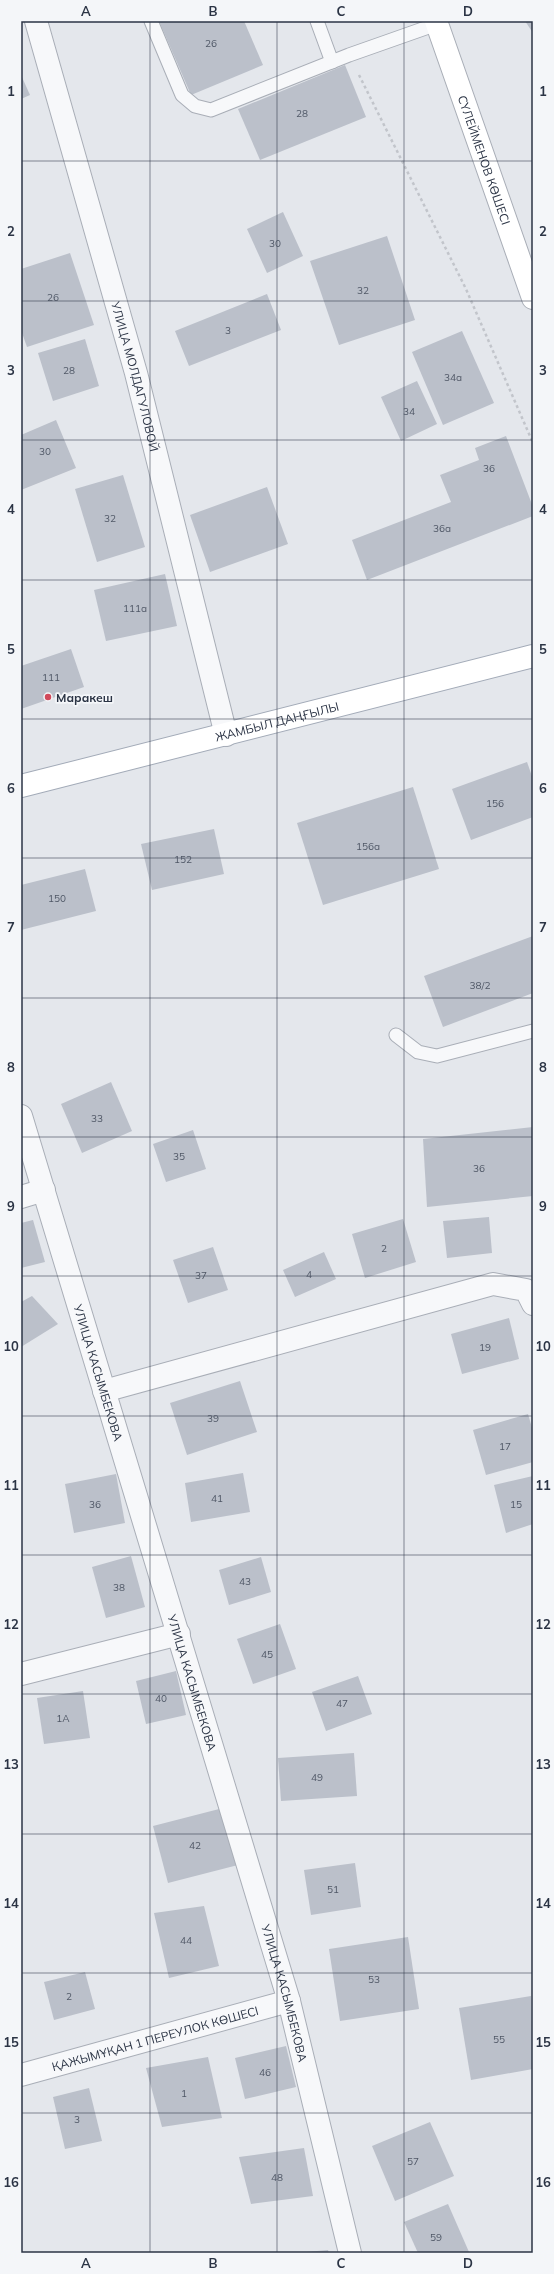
<svg xmlns="http://www.w3.org/2000/svg" width="554" height="2274" viewBox="0 0 554 2274" font-family="Mulish,sans-serif">
  <style>
    .building { fill: #bbc0ca }
    .lines { fill: none; stroke-linecap: round; stroke-linejoin: round }
    .lane-casing { stroke: #a9aeb7; stroke-width: 15 }
    .street-casing { stroke: #a9aeb7; stroke-width: 24 }
    .secondary-casing { stroke: #a9aeb7; stroke-width: 24 }
    .primary-casing { stroke: #a3abb8; stroke-width: 24 }
    .path { stroke: #c2c5cb; stroke-width: 2.5; stroke-dasharray: 3 3; stroke-linecap: butt }
    .lane { stroke: #f7f8fa; stroke-width: 13 }
    .street { stroke: #f7f8fa; stroke-width: 22 }
    .secondary { stroke: #fff; stroke-width: 22 }
    .primary { stroke: #fff; stroke-width: 22 }
    .grid { fill: none; stroke: #2b3445; stroke-width: 1; stroke-opacity: 0.55 }
    .poi-dot { fill: #d1495b; stroke: #f4f6f9; stroke-width: 1.5 }
    .labels { text-anchor: middle; dominant-baseline: central; stroke-width: 3.5; stroke-linejoin: round; paint-order: stroke }
    .number-label { font-size: 10px; fill: #4f5766 }
    .street-label { font-size: 12px; fill: #2b3445; stroke: #f4f6f9 }
    .poi-label { font-size: 12px; font-weight: bold; fill: #2b3445; stroke: #f4f6f9; text-anchor: start }
    .neatline { fill: none; stroke: #2b3445; stroke-width: 1.5 }
    .grid-label { font-size: 13px; text-anchor: middle; font-weight: bold; fill: #2b3445 }
  </style>
  <rect width="100%" height="100%" fill="#e4e7ec"/>
  <g class="building">
    <polygon points="159,21 244,21 263,65 191,95"/>
    <polygon points="525,21 533,21 533,33"/>
    <polygon points="345,65 366,117 260,160 238,109"/>
    <polygon points="21,75 30,95 21,99"/>
    <polygon points="283,212 303,256 267,273 247,229"/>
    <polygon points="387,236 415,320 339,345 310,261"/>
    <polygon points="70,253 94,325 27,347 21,330 21,269"/>
    <polygon points="267,294 281,330 189,366 175,331"/>
    <polygon points="462,331 494,403 443,425 412,352"/>
    <polygon points="85,339 99,386 53,401 38,353"/>
    <polygon points="417,381 437,424 401,441 381,397"/>
    <polygon points="56,420 76,468 21,490 21,435"/>
    <polygon points="506,436 533,507 533,516 367,580 352,540 451,502 440,475 479,460 475,448"/>
    <polygon points="123,475 145,547 97,562 75,489"/>
    <polygon points="267,487 288,544 210,572 190,515"/>
    <polygon points="165,574 177,626 106,641 94,590"/>
    <polygon points="71,649 84,687 21,709 21,666"/>
    <polygon points="527,762 533,779 533,817 471,840 452,789"/>
    <polygon points="413,787 439,869 323,905 297,823"/>
    <polygon points="214,829 224,874 152,890 141,844"/>
    <polygon points="85,869 96,911 21,930 21,885"/>
    <polygon points="533,936 533,993 443,1027 424,976"/>
    <polygon points="111,1082 132,1131 82,1153 61,1104"/>
    <polygon points="533,1127 533,1196 427,1207 423,1139"/>
    <polygon points="193,1130 206,1169 166,1182 153,1144"/>
    <polygon points="489,1217 492,1253 447,1258 443,1221"/>
    <polygon points="403,1219 416,1262 365,1278 352,1234"/>
    <polygon points="33,1220 45,1262 21,1268 21,1223"/>
    <polygon points="213,1247 228,1290 188,1303 173,1260"/>
    <polygon points="324,1252 336,1279 295,1297 283,1270"/>
    <polygon points="32,1296 58,1324 21,1347 21,1302"/>
    <polygon points="509,1318 519,1359 462,1374 451,1334"/>
    <polygon points="240,1381 257,1432 187,1455 170,1403"/>
    <polygon points="528,1414 533,1431 533,1462 486,1475 473,1430"/>
    <polygon points="243,1473 250,1512 191,1522 185,1483"/>
    <polygon points="116,1474 125,1523 74,1533 65,1484"/>
    <polygon points="533,1476 533,1524 506,1533 494,1485"/>
    <polygon points="131,1556 145,1607 106,1618 92,1567"/>
    <polygon points="261,1557 271,1592 229,1605 219,1570"/>
    <polygon points="280,1624 296,1669 253,1684 237,1639"/>
    <polygon points="176,1671 186,1715 146,1724 136,1681"/>
    <polygon points="358,1676 372,1714 326,1731 312,1692"/>
    <polygon points="83,1691 90,1738 44,1744 37,1698"/>
    <polygon points="354,1753 357,1796 281,1801 278,1758"/>
    <polygon points="223,1808 238,1865 168,1883 153,1826"/>
    <polygon points="355,1863 361,1907 311,1915 304,1870"/>
    <polygon points="204,1906 219,1966 169,1978 154,1913"/>
    <polygon points="408,1937 419,2009 340,2021 329,1949"/>
    <polygon points="85,1972 95,2009 54,2020 44,1982"/>
    <polygon points="531,1996 533,2069 471,2080 459,2008"/>
    <polygon points="286,2046 296,2087 245,2099 235,2058"/>
    <polygon points="208,2057 222,2118 162,2127 146,2068"/>
    <polygon points="89,2088 102,2141 65,2149 53,2097"/>
    <polygon points="430,2122 454,2176 395,2201 372,2146"/>
    <polygon points="304,2148 313,2196 251,2204 239,2157"/>
    <polygon points="448,2204 469,2252 418,2253 404,2222"/>
    <polygon points="328,2250 329,2253 306,2253 306,2252"/>
  </g>
  <g class="lines">
    <g class="lane-casing">
      <g id="lane">
        <polyline points="151,21 182,95 195,106 211,110 349,55 437,24"/>
        <polyline points="317,21 332,62"/>
        <polyline points="396,1035 418,1052 437,1056 533,1031"/>
      </g>
    </g>
    <g class="street-casing">
      <g id="street">
        <path id="s1" d="M36,21L136,373L226,735"/>
        <path id="s2" d="M21,1116L289,2001L350,2253"/>
        <polyline points="21,1197 44,1190"/>
        <polyline points="104,1391 493,1284 526,1290 533,1304"/>
        <polyline points="21,1674 179,1634"/>
        <path id="s3" d="M21,2075L289,2001"/>
      </g>
    </g>
    <g class="secondary-casing">
      <g id="secondary">
        <path id="s4" d="M436,21L533,298"/>
      </g>
    </g>
    <g class="primary-casing">
      <g id="primary">
        <path id="s5" d="M21,786L533,656"/>
      </g>
    </g>
    <polyline class="path" points="359,75 466,289 533,443"/>
    <use href="#lane" class="lane"/>
    <use href="#street" class="street"/>
    <use href="#secondary" class="secondary"/>
    <use href="#primary" class="primary"/>
  </g>
  <path class="grid" d="M150,21V2253M277,21V2253M404,21V2253M21,161H533M21,301H533M21,440H533M21,580H533M21,719H533M21,858H533M21,998H533M21,1137H533M21,1276H533M21,1416H533M21,1555H533M21,1694H533M21,1834H533M21,1973H533M21,2113H533"/>
  <circle class="poi-dot" cx="48" cy="697" r="4"/>
  <g class="labels">
    <g class="number-label">
      <text x="211" y="43">26</text>
      <text x="302" y="113">28</text>
      <text x="275" y="243">30</text>
      <text x="363" y="290">32</text>
      <text x="53" y="297">26</text>
      <text x="228" y="330">3</text>
      <text x="69" y="370">28</text>
      <text x="453" y="377">34а</text>
      <text x="409" y="411">34</text>
      <text x="45" y="451">30</text>
      <text x="489" y="468">36</text>
      <text x="110" y="518">32</text>
      <text x="442" y="528">36а</text>
      <text x="135" y="608">111а</text>
      <text x="51" y="677">111</text>
      <text x="495" y="803">156</text>
      <text x="368" y="846">156а</text>
      <text x="183" y="859">152</text>
      <text x="57" y="898">150</text>
      <text x="480" y="985">38/2</text>
      <text x="97" y="1118">33</text>
      <text x="179" y="1156">35</text>
      <text x="479" y="1168">36</text>
      <text x="384" y="1248">2</text>
      <text x="309" y="1274">4</text>
      <text x="201" y="1275">37</text>
      <text x="485" y="1347">19</text>
      <text x="213" y="1418">39</text>
      <text x="505" y="1446">17</text>
      <text x="217" y="1498">41</text>
      <text x="95" y="1504">36</text>
      <text x="516" y="1504">15</text>
      <text x="245" y="1581">43</text>
      <text x="119" y="1587">38</text>
      <text x="267" y="1654">45</text>
      <text x="161" y="1698">40</text>
      <text x="342" y="1703">47</text>
      <text x="63" y="1718">1А</text>
      <text x="317" y="1777">49</text>
      <text x="195" y="1845">42</text>
      <text x="333" y="1889">51</text>
      <text x="186" y="1940">44</text>
      <text x="374" y="1979">53</text>
      <text x="69" y="1996">2</text>
      <text x="499" y="2039">55</text>
      <text x="265" y="2072">46</text>
      <text x="184" y="2093">1</text>
      <text x="77" y="2119">3</text>
      <text x="413" y="2161">57</text>
      <text x="277" y="2177">48</text>
      <text x="436" y="2237">59</text>
    </g>
    <g class="street-label">
      <text stroke="none"><textPath href="#s4" startOffset="147">СҮЛЕЙМЕНОВ КӨШЕСІ</textPath></text>
      <text stroke="none"><textPath href="#s1" startOffset="369">УЛИЦА МОЛДАГУЛОВОЙ</textPath></text>
      <text stroke="none"><textPath href="#s5" startOffset="264">ЖАМБЫЛ ДАҢҒЫЛЫ</textPath></text>
      <text stroke="none"><textPath href="#s2" startOffset="268">УЛИЦА КАСЫМБЕКОВА</textPath></text>
      <text stroke="none"><textPath href="#s2" startOffset="592">УЛИЦА КАСЫМБЕКОВА</textPath></text>
      <text stroke="none"><textPath href="#s2" startOffset="916">УЛИЦА КАСЫМБЕКОВА</textPath></text>
      <text stroke="none"><textPath href="#s3" startOffset="139">ҚАЖЫМҰҚАН 1 ПЕРЕУЛОК КӨШЕСІ</textPath></text>
    </g>
    <g class="poi-label">
      <text x="56" y="697">Маракеш</text>
    </g>
  </g>
  <rect width="554" height="2274" fill="none" stroke="#f4f6f9" stroke-width="44"/>
  <rect x="22" y="22" width="510" height="2230" class="neatline"/>
  <g class="grid-label">
    <text x="86" y="16">A</text>
    <text x="213" y="16">B</text>
    <text x="341" y="16">C</text>
    <text x="468" y="16">D</text>
    <text x="11" y="96">1</text>
    <text x="543" y="96">1</text>
    <text x="11" y="236">2</text>
    <text x="543" y="236">2</text>
    <text x="11" y="375">3</text>
    <text x="543" y="375">3</text>
    <text x="11" y="514">4</text>
    <text x="543" y="514">4</text>
    <text x="11" y="654">5</text>
    <text x="543" y="654">5</text>
    <text x="11" y="793">6</text>
    <text x="543" y="793">6</text>
    <text x="11" y="932">7</text>
    <text x="543" y="932">7</text>
    <text x="11" y="1072">8</text>
    <text x="543" y="1072">8</text>
    <text x="11" y="1211">9</text>
    <text x="543" y="1211">9</text>
    <text x="11" y="1351">10</text>
    <text x="543" y="1351">10</text>
    <text x="11" y="1490">11</text>
    <text x="543" y="1490">11</text>
    <text x="11" y="1629">12</text>
    <text x="543" y="1629">12</text>
    <text x="11" y="1769">13</text>
    <text x="543" y="1769">13</text>
    <text x="11" y="1908">14</text>
    <text x="543" y="1908">14</text>
    <text x="11" y="2047">15</text>
    <text x="543" y="2047">15</text>
    <text x="11" y="2187">16</text>
    <text x="543" y="2187">16</text>
    <text x="86" y="2268">A</text>
    <text x="213" y="2268">B</text>
    <text x="341" y="2268">C</text>
    <text x="468" y="2268">D</text>
  </g>
</svg>
